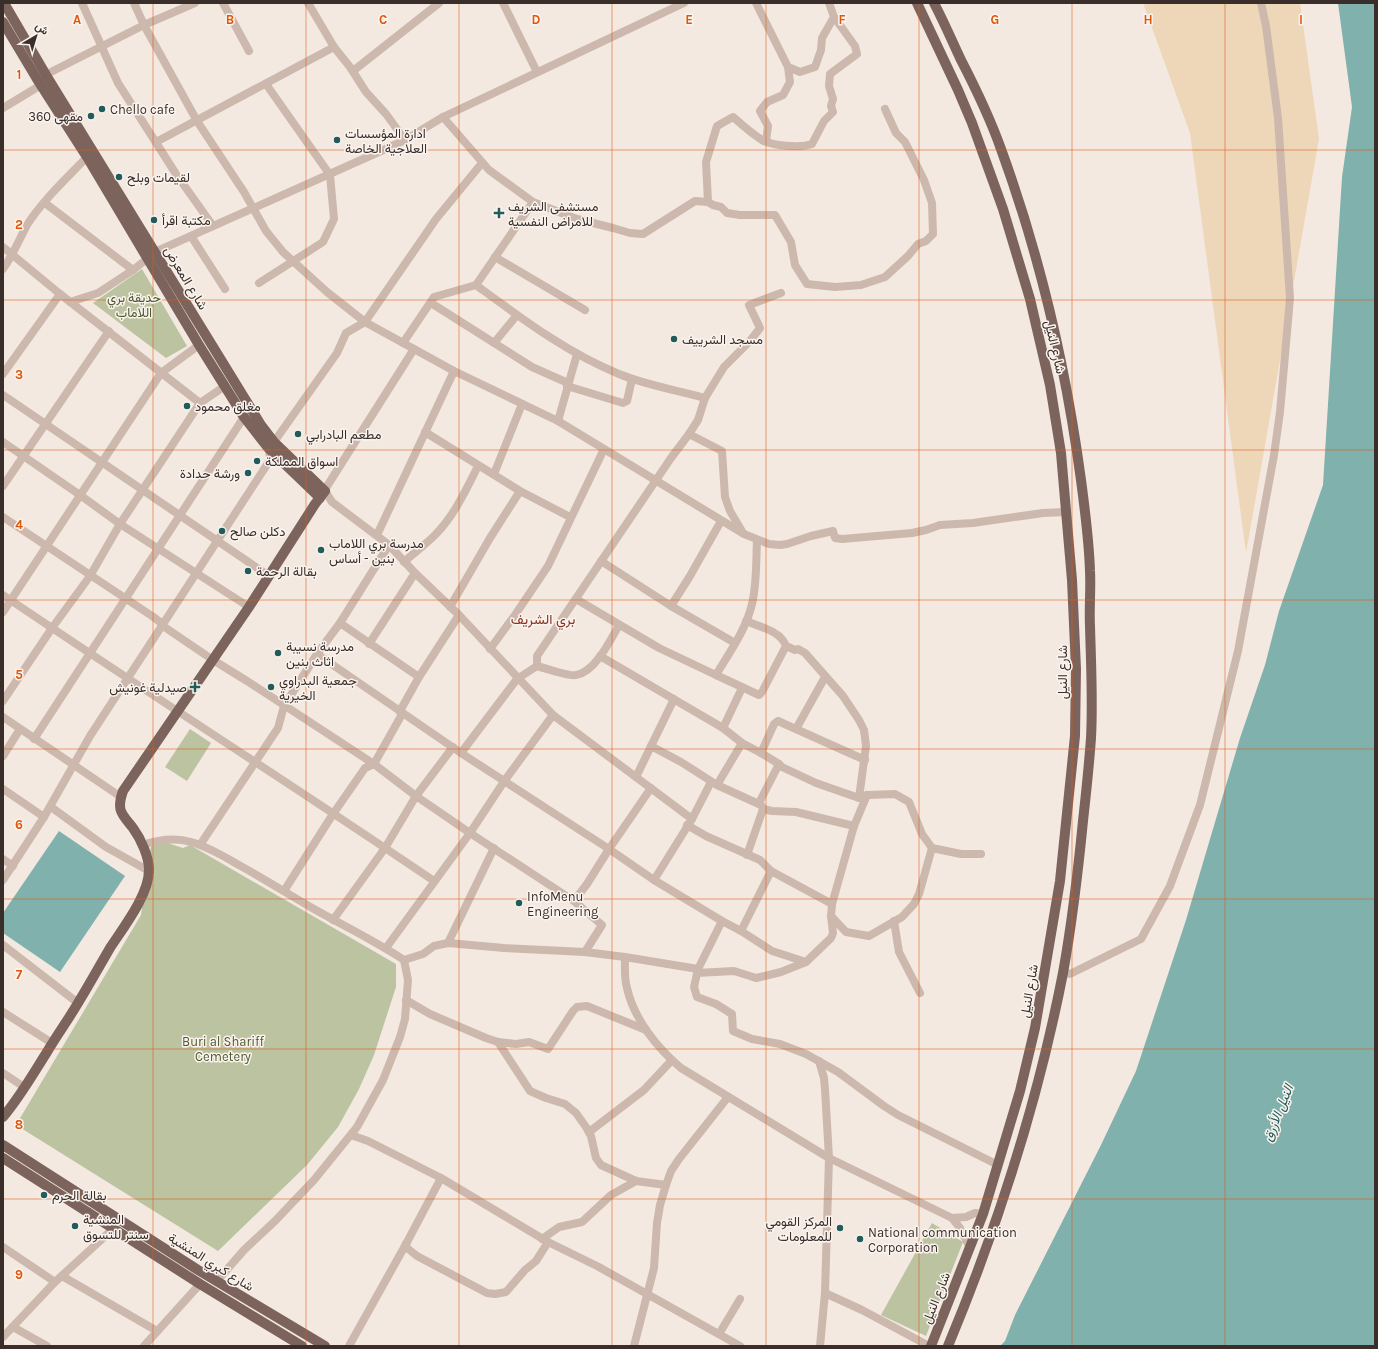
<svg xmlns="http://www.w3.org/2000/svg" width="1378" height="1349" viewBox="0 0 1378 1349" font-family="Karla,Vazirmatn,sans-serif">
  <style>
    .green { fill: #bbc3a1 }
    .sand { fill: #eed6b9 }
    .water { fill: #80b1ad }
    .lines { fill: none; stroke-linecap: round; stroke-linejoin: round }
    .minor { stroke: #ccb8ad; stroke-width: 8 }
    .major { stroke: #7c645d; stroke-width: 10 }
    .grid { fill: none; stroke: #df570e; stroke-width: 1; stroke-opacity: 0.55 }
    .poi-dot { fill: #215c5a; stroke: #fbf4ee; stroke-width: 1.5 }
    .labels { text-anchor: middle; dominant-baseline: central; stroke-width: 3; stroke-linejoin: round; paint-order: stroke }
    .poi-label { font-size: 13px; fill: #3a2e2b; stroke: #fbf4ee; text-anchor: start }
    .street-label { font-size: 13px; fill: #3a2e2b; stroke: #fbf4ee }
    .park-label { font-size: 13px; fill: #4e592f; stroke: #fbf4ee }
    .neighbourhood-label { font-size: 14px; fill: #893225; stroke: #fbf4ee }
    .water-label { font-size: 14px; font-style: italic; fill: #215c5a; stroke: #fbf4ee }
    .grid-label { font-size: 13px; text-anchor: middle; font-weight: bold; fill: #df570e; stroke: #fbf4ee; stroke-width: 3; stroke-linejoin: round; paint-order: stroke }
  </style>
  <rect width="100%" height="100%" fill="#f3e9e1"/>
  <g class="green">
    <polygon points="142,269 187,346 166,358 93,303"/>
    <polygon points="190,729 211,743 187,781 165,767"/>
    <polygon points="152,838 183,848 190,845 396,964 396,987 374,1055 359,1089 338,1127 307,1165 218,1251 16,1125 141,915"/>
    <polygon points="932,1223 963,1242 926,1336 881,1315"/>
  </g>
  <polygon class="sand" points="1143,3 1300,3 1319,139 1246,553 1190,133"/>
  <g class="water">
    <polygon points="1338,3 1375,3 1375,1346 1000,1346 1005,1341 1015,1315 1101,1145 1136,1071 1186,920 1240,738 1265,665 1279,611 1323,485 1342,177 1352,107"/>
    <polygon points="59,831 125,876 60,972 3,933 3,913"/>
  </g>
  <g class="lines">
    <g class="minor">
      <polyline points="82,3 118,83 176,174 213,226"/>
      <polyline points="134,3 144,25 197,121 244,192 266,231 283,252 327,292 365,322 454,371 558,421 744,534 769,544 780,545 787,544 811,536 833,531 835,538 842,539 912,533 926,530 940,525 973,523 1043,513 1066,512"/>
      <polyline points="223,3 249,51"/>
      <polyline points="308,3 334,47 350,67 366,92 386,114 405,140"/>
      <polyline points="503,3 537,72"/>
      <polyline points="756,3 788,67"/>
      <polyline points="353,71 439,3"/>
      <polyline points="41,77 144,25 195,3"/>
      <polyline points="3,108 41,85"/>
      <path d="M443,117L489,170L533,202L577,219L613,228L630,233L643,234L695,201L708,202L706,162L717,126L733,117C742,125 752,134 762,140C772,146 800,148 812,144L824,121L833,112L831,106L833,99L829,86L830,74L857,54L855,46L834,17L829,3"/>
      <polyline points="764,141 766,141 768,126 760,111 767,102 783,95 790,82 788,67 800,72 815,67 821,50 822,38 834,17"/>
      <polyline points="156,142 334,47"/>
      <polyline points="708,202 713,205 721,207 727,213 740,215 775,215 791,242 795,265 807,284 835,287 861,285 885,277 908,256 918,244 926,241 933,234 932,203 924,180 905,142 896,133 885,109"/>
      <polyline points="45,203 133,270"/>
      <polyline points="191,236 225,289"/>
      <polyline points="3,247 60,294 200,403"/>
      <polyline points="155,252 381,151 405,140 443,117 684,3"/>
      <polyline points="495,257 585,310"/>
      <path d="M3,269C13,255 19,240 27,225C42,201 67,178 87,157"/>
      <polyline points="259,283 323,242 334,219 330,175 266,84"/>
      <path d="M476,285C521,318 567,353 619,374C646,385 676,390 705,398"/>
      <polyline points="70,302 98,293 133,270 148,258"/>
      <polyline points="431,303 532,367 568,383"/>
      <polyline points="403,343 434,297 476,285 533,202"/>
      <polyline points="494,343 517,315"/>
      <polyline points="3,374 60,294"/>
      <polyline points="567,386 623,403 627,401 632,379"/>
      <polyline points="3,395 269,576"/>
      <polyline points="558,421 577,354"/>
      <polyline points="425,432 520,491 570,517"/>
      <polyline points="689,434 722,451 725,497 730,511 743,533"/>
      <polyline points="3,442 80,495 120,524 249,607"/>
      <polyline points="274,442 337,353 346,333 365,322 436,219 482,163"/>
      <polyline points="494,474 522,404"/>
      <polyline points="3,486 109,331"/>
      <polyline points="324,491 414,349"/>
      <polyline points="325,491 332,502 389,545 415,573 459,615 553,715 692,819"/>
      <polyline points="3,517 152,616 160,622 163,626 213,660 247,681 374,764 416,796 470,833 574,901 587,884 609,849 654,880 722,921 741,931 772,951 806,962"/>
      <polyline points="377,535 454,371"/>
      <polyline points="601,561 671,606 735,643"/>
      <path d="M404,562C414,553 425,545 435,535C454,516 466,490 478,466"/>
      <path d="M3,595C146,692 291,784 434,881"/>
      <path d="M576,599L659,648L716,675C729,653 746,630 752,604C757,583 756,561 757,540"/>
      <polyline points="671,606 690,576 721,521"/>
      <polyline points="450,607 490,538 520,491"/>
      <polyline points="3,612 161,373 199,345"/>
      <path d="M746,621C760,627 781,631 786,646L795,650L798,649L805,653L843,696L859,720L864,730L866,746L859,798"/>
      <polyline points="340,623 419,677"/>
      <polyline points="369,644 415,573"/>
      <polyline points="490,649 515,615 548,566 604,449"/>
      <polyline points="317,654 461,753 609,849 651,788"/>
      <polyline points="600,656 723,728 742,743 761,753 779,764 782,767 816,783 859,798 867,795 895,794 909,802 922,834 932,848 961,854 981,854"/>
      <path d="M537,666C545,668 569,677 576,675C595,672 610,641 619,625"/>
      <polyline points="716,675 759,695 762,692 786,646"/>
      <polyline points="3,701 52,628 90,576 120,524 200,403 225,386"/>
      <polyline points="3,717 121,797"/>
      <polyline points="723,728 742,688"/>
      <polyline points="796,729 825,677"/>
      <polyline points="34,739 244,417"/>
      <polyline points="651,746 681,762 717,785 761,805 763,809 747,855"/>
      <polyline points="461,753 517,679 537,666 537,656 671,458 689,434 698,420 705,398 724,367 750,341 760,328 749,305 781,293"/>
      <polyline points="761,753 774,724 778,721 865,760"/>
      <polyline points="3,756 20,729"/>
      <polyline points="636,777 674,699"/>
      <polyline points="717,785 742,743"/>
      <polyline points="3,789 44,817"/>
      <polyline points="759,803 779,764"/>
      <polyline points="51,807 106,847 149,871"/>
      <polyline points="763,809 772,811 796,812 854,826"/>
      <polyline points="687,825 706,836 760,860 771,871 832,904"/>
      <path d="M142,845C157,840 175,837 191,842C208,847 222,855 237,864C263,878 288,894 314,909C344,926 375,941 404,960L408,980L405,1019L400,1037L383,1080L357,1127L314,1180L275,1221L244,1250L217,1281"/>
      <polyline points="200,845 278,728 284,706 317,654 340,623 389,545"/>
      <polyline points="3,859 13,866"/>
      <polyline points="3,880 44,817 90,736 270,460 269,449"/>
      <polyline points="654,880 692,819 711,782"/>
      <polyline points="284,891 333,814 365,768 374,764 401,716 400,711 419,677 459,615"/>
      <polyline points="574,901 602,925 585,952"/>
      <polyline points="831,916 846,932 869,936 902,917 914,904 919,894 932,848"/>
      <polyline points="333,920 385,848 416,796 453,747"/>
      <polyline points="894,921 899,952 920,993"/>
      <polyline points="741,931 771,871"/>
      <polyline points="448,943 494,848"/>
      <polyline points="3,945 78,1003"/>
      <polyline points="386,948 470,833 505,780 553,715"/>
      <path d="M625,957C625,967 624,978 627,988C634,1019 657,1048 681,1068L829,1158L952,1218L960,1228L970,1248"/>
      <polyline points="404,960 423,954 434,946 448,943 504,948 585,952 625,957 698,969 694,987 697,997 716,1004 732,1014 733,1031 752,1039 780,1044 806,1054 838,1072 884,1106 898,1115 998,1165"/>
      <polyline points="698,969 722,921"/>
      <polyline points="1063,972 1070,974 1141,939 1170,886 1200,805 1238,651 1274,455 1280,412 1290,298 1278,118 1266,26 1261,3"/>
      <polyline points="697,973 734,971 756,978 781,972 806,962 831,938 833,933 831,916 832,904 854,826 867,795"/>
      <polyline points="406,1000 430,1014 486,1038 498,1042 516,1044 529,1042 548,1049 573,1011 577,1007 587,1006 646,1030"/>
      <polyline points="3,1012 52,1043"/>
      <polyline points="498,1042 530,1091 546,1098 565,1104 576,1113 586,1127 591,1136 596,1158 601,1165 636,1181 666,1185"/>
      <polyline points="819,1061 824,1078 825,1089 829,1158 825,1293 820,1346"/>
      <polyline points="3,1073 24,1087"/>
      <polyline points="589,1132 644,1090 672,1060"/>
      <polyline points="351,1135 368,1141 441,1178 548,1242 597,1266 740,1346"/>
      <polyline points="952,1218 966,1217 975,1213 983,1214"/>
      <polyline points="542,1239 559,1227 582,1222 611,1195 636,1181"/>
      <polyline points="406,1244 407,1248 417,1256 487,1293 495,1294 506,1292 525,1270 536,1261 548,1242"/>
      <polyline points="3,1247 55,1282"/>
      <polyline points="62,1276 157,1331"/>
      <polyline points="825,1293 862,1310 929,1346"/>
      <polyline points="13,1327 47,1346"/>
      <polyline points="719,1334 740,1299"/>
      <polyline points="3,1337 55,1282 114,1228"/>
      <polyline points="144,1346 200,1284"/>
      <polyline points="349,1346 406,1244 441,1178"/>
      <polyline points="634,1346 654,1268 657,1223 660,1205 666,1185 671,1171 679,1159 728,1097"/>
    </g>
    <g class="major">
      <polyline points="917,3 958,90 972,123 1003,209 1030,299 1050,385 1061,453 1072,580 1076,669 1075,736 1060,881 1035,1028 1020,1091 983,1214 931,1346"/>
      <path d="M934,3C944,22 952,41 961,60C976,89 990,118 1001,149C1040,256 1066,368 1081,480C1085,510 1089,541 1090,571C1091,589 1089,608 1090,626C1091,664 1093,701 1091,738C1089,766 1086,794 1083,821C1078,872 1072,923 1063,973C1038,1101 998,1226 948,1346"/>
      <polyline points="3,22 37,79 87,157 199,345 244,417 269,449 320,498"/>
      <path d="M3,1117C20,1097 33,1074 47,1052C57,1035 68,1020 78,1003C89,985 99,967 110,948C123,928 149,895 149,870C149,857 141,839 133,828C122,814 116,811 123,791L249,607L315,504L325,491L274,442L261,425L46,75L4,3"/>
      <polyline points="3,1145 198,1270 325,1346"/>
      <polyline points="3,1158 200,1284 302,1346"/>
    </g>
  </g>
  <path class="grid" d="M153,3V1346M306,3V1346M459,3V1346M612,3V1346M766,3V1346M919,3V1346M1072,3V1346M1225,3V1346M3,150H1375M3,300H1375M3,450H1375M3,600H1375M3,749H1375M3,899H1375M3,1049H1375M3,1199H1375"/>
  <g class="poi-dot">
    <circle cx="102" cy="109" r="4"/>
    <circle cx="91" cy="116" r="4"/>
    <circle cx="337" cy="140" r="4"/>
    <circle cx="119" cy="177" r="4"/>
    <path d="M497 207h4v4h4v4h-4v4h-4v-4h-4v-4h4z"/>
    <circle cx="154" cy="220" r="4"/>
    <circle cx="674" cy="339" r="4"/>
    <circle cx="187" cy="406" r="4"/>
    <circle cx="298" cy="434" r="4"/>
    <circle cx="257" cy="461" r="4"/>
    <circle cx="248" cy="473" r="4"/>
    <circle cx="222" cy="531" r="4"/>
    <circle cx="321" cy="550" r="4"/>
    <circle cx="248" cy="571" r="4"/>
    <circle cx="278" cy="653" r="4"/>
    <path d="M193 681h4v4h4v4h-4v4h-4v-4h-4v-4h4z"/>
    <circle cx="271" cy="687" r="4"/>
    <circle cx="519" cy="903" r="4"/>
    <circle cx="44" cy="1195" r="4"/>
    <circle cx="75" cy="1226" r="4"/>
    <circle cx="840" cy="1228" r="4"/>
    <circle cx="860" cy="1239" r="4"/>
  </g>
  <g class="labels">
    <g class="poi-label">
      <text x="110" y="109">Chello cafe</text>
      <text x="83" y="116" text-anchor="end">مقهى 360</text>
      <text x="345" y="133">ادارة المؤسسات<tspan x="345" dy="15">العلاجية الخاصة</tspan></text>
      <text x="127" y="177">لقيمات وبلح</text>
      <text x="508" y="206">مستشفى الشريف<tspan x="508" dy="15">للامراض النفسية</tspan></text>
      <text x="162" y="220">مكتبة اقرأ</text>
      <text x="682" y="339">مسجد الشرييف</text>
      <text x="195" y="406">مغلق محمود</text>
      <text x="306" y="434">مطعم البادرابي</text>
      <text x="265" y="461">اسواق المملكة</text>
      <text x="240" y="473" text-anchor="end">ورشة حدادة</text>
      <text x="230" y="531">دكلن صالح</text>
      <text x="329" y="543">مدرسة بري اللاماب<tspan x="329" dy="15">بنين - أساس</tspan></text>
      <text x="256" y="571">بقالة الرحمة</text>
      <text x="286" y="646">مدرسة نسيبة<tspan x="286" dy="15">اثاث بنين</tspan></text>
      <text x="279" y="680">جمعية البدراوي<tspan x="279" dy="15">الخيرية</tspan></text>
      <text x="187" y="687" text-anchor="end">صيدلية غونيش</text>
      <text x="527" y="896">InfoMenu<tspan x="527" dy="15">Engineering</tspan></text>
      <text x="52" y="1195">بقالة الحرم</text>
      <text x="83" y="1219">المنشية<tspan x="83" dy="15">سنتر للتسوق</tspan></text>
      <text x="832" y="1221" text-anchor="end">المركز القومي<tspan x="832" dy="15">للمعلومات</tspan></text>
      <text x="868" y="1232">National communication<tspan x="868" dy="15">Corporation</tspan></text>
    </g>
    <g class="street-label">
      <text transform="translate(186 278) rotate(59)">شارع المعرض</text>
      <text transform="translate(1055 347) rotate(77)">شارع النيل</text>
      <text transform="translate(1062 672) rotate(-90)">شارع النيل</text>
      <text transform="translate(1029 991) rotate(-80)">شارع النيل</text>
      <text transform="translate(211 1262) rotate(32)">شارع كبري المنشية</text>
      <text transform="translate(936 1298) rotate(-68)">شارع النيل</text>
    </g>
    <g class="park-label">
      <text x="134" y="297">حديقة بري<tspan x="134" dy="15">اللاماب</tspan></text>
      <text x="223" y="1041">Buri al Shariff<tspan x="223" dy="15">Cemetery</tspan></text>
    </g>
    <g class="neighbourhood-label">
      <text x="543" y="619">بري الشريف</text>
    </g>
    <g class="water-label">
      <text transform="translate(1278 1113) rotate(-68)">النيل الأزرق</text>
    </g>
  </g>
  <g class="grid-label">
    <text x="77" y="24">A</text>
    <text x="230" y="24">B</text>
    <text x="383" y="24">C</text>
    <text x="536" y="24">D</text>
    <text x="689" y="24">E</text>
    <text x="842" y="24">F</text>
    <text x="995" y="24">G</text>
    <text x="1148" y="24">H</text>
    <text x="1301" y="24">I</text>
    <text x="19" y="79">1</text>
    <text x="19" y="229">2</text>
    <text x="19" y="379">3</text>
    <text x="19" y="529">4</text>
    <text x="19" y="679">5</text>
    <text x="19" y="829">6</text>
    <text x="19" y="979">7</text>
    <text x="19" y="1129">8</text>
    <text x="19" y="1279">9</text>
  </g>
  <rect width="1378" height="1349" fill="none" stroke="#3a2e2b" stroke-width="8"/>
  <g transform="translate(36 36) rotate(38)" stroke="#fbf4ee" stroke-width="3" paint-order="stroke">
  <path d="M0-3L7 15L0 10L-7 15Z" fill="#3a2e2b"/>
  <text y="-6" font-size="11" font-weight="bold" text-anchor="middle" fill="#3a2e2b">ش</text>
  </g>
</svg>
